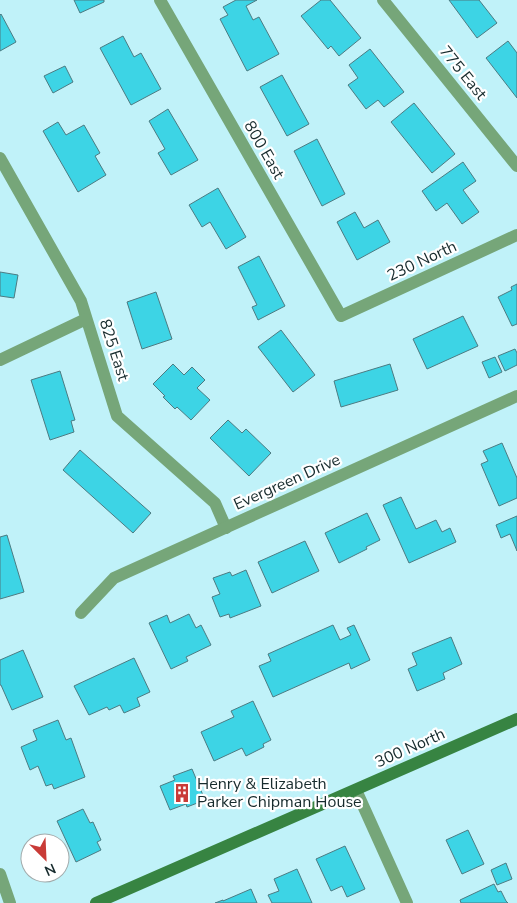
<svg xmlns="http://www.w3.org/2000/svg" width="517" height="903" viewBox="0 0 517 903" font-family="'Nunito Sans',sans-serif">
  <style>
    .building { fill: #3dd4e5; stroke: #4c7b82 }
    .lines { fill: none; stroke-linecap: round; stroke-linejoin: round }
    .street { stroke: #76a679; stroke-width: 12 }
    .secondary { stroke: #378442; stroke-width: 12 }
    .labels { text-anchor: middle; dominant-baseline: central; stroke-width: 4.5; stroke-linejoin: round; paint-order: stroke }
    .street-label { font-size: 16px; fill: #172b2d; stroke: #fff }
    .poi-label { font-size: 16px; fill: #172b2d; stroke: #fff; text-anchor: start }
  </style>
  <rect width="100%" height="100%" fill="#c0f2f9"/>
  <g class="building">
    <polygon points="74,0 104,0 104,2 80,13"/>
    <polygon points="236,0 257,0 246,6 253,20 259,17 279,54 247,71 220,19 228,15 223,7"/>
    <polygon points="321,0 330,0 361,38 339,56 331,46 328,49 301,16"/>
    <polygon points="449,0 479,0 497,23 477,38"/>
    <polygon points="1,14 16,42 0,51 0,15"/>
    <polygon points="123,36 134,57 141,53 161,89 131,105 100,48"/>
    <polygon points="508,41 517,53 517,98 486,58"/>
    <polygon points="370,49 404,92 384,107 378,100 366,109 348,85 358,78 349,65"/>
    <polygon points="65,66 73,82 53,93 44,76"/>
    <polygon points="282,75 309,124 287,136 260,87"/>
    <polygon points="414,103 455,154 432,173 391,122"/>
    <polygon points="168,109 198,160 171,175 158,153 165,149 149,121"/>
    <polygon points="58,122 66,135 84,125 100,153 95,156 106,175 78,192 43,131"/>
    <polygon points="317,139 345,194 322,206 294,151"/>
    <polygon points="463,162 476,181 463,190 479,212 462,224 447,203 436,211 422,191"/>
    <polygon points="218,188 246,237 226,249 210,222 202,227 189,205"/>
    <polygon points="355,212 364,228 378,220 390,242 357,260 337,222"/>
    <polygon points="259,256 285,306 258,320 252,307 257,305 238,267"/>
    <polygon points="0,272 18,275 14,298 0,296"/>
    <polygon points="517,284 517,324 512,326 498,297 512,290 511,287"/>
    <polygon points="156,292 172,339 142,349 127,302"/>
    <polygon points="463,316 478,346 427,369 413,339"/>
    <polygon points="281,330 315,375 293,392 258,347"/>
    <polygon points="515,349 517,353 517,365 505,371 498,356"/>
    <polygon points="495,357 502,372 489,378 482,362"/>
    <polygon points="173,364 184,375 192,367 205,380 197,388 210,400 191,420 177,407 175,409 163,397 165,396 153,384"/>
    <polygon points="390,364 398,390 341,407 334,381"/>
    <polygon points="60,371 75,420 71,421 74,432 50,440 31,380"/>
    <polygon points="228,420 242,433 246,429 271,453 249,476 210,438"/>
    <polygon points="502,443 517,478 517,498 499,506 481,464 488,461 483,451"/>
    <polygon points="80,450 151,513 133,533 63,470"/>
    <polygon points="401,497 416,529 436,520 442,532 450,528 456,542 409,563 383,505"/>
    <polygon points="367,513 380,540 366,547 367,549 339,563 325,533"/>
    <polygon points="517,516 517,551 510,534 501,538 496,525"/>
    <polygon points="7,535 24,592 0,599 0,537"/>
    <polygon points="305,541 319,571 272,593 258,562"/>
    <polygon points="246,570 261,606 230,618 229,614 220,617 212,597 220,594 213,578 230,572 232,576"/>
    <polygon points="189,614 196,628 201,625 211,645 186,657 188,661 171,669 149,623 167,615 170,623"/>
    <polygon points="333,625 340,640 351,635 347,628 354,625 370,660 351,669 349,663 273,697 259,666 271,661 268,654"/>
    <polygon points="451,637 462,664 443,673 445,679 417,691 408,669 417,665 412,653"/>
    <polygon points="23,650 43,697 12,710 1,685 0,685 0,660"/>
    <polygon points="134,658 150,692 137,698 140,706 124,713 120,705 109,710 107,707 89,715 74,686"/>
    <polygon points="253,701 271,740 263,744 264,747 246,756 242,748 214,761 201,732 234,717 231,711"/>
    <polygon points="58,720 66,740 71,738 85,777 54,789 52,784 46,786 38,766 30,770 21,747 37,740 33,730"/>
    <polygon points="192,769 205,800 187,807 186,804 170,810 160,786 175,780 173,776"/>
    <polygon points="83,809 90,823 93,822 101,840 97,842 101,850 76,862 57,821"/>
    <polygon points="468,830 484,864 462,874 446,840"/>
    <polygon points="345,846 365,889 347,897 342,886 331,891 316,859"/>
    <polygon points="506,863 512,879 497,885 491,870"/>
    <polygon points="297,869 312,903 272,903 268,895 279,891 274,879"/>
    <polygon points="494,884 498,892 501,891 506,901 508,903 461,903 460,900"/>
    <polygon points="251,889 257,903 215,903 223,900 223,901"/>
  </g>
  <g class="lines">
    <g class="street">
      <polyline points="160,0 341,316 517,235"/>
      <polyline points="383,0 517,166"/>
      <polyline points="0,158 81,301 117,416 215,503 226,528"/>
      <polyline points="0,360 86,319"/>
      <polyline points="81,613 114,578 517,396"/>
      <polyline points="356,790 407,903"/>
      <polyline points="0,874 10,903"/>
    </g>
    <polyline class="secondary" points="96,903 517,719"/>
  </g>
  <defs>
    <g id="building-bare" transform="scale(1.5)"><path d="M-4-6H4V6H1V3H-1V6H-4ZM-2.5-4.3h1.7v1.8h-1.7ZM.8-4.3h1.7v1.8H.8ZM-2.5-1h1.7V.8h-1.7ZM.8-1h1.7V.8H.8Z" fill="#c93b37" stroke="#fff" stroke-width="2.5" paint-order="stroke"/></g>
  </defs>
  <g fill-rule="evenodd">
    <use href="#building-bare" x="182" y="793"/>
  </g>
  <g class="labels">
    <g class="street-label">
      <text transform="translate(463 73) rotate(51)">775 East</text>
      <text transform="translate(264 150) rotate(60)">800 East</text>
      <text transform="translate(422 261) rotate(-25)">230 North</text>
      <text transform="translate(114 350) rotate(72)">825 East</text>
      <text transform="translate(287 482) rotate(-24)">Evergreen Drive</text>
      <text transform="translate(410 748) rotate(-24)">300 North</text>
    </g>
    <g class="poi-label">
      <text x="197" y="784">Henry &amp; Elizabeth<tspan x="197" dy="18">Parker Chipman House</tspan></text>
    </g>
  </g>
  <g transform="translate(45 858) rotate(156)"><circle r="24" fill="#ffffff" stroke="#a2aaab"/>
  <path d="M0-4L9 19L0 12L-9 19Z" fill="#c93b37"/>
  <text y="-8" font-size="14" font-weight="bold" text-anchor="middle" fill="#172b2d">N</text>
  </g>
</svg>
